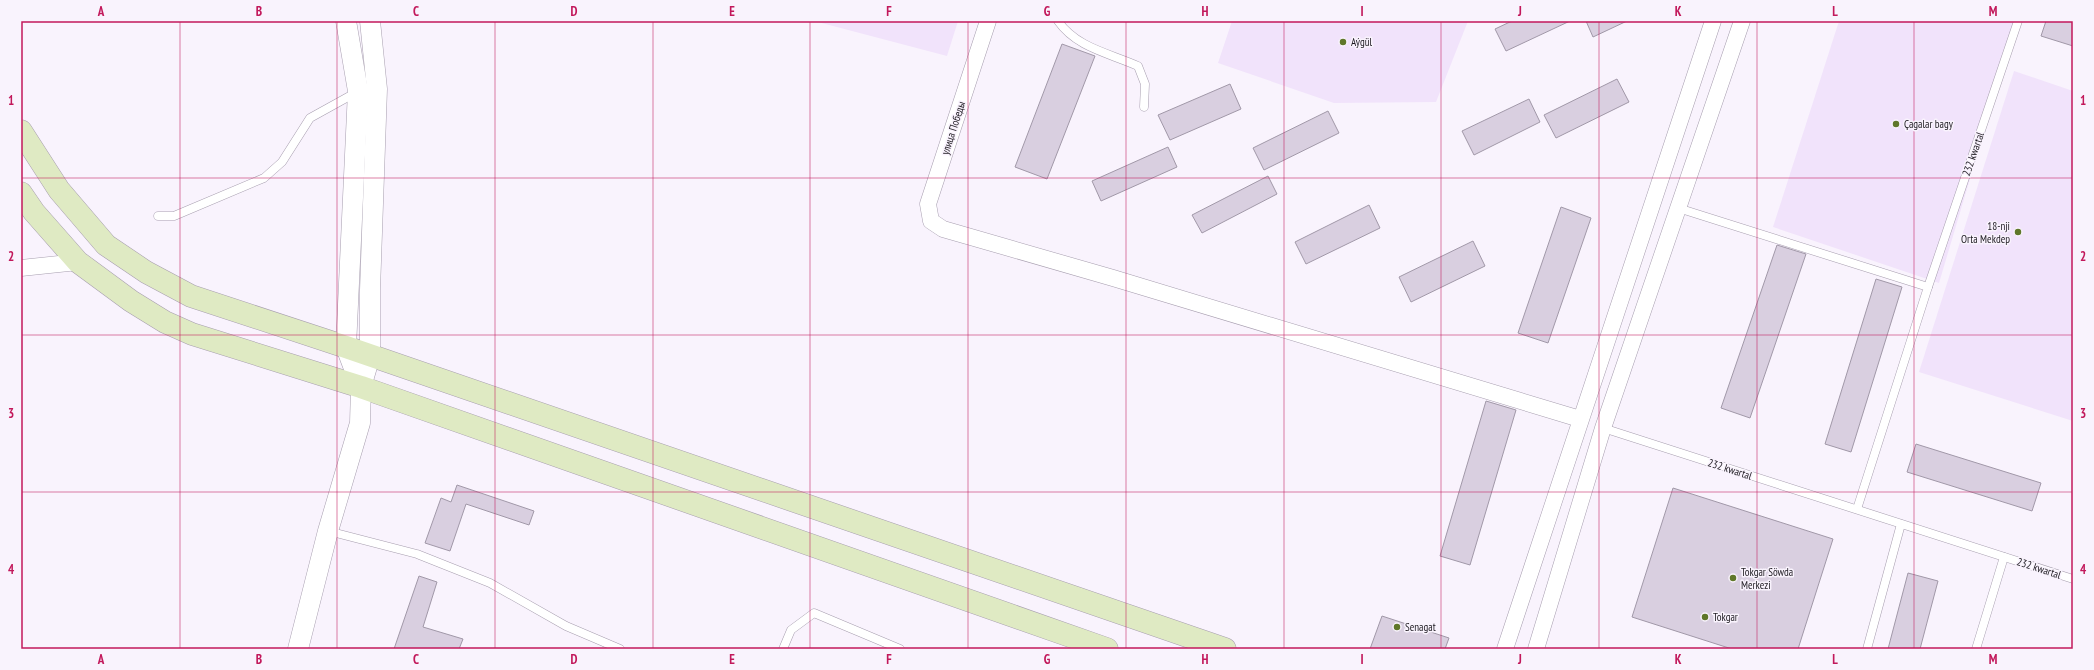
<svg xmlns="http://www.w3.org/2000/svg" width="2094" height="670" viewBox="0 0 2094 670" font-family="'PT Sans Narrow',sans-serif">
  <style>
    .built { fill: #f1e3fb }
    .building { fill: #d9cfe0; stroke: #a198a8 }
    .lines { fill: none; stroke-linecap: round; stroke-linejoin: round }
    .service-casing { stroke: #a79eaf; stroke-width: 9 }
    .minor-casing { stroke: #a79eaf; stroke-width: 17 }
    .tertiary-casing { stroke: #a79eaf; stroke-width: 21 }
    .secondary-casing { stroke: #a79eaf; stroke-width: 23 }
    .service { stroke: #fff; stroke-width: 8 }
    .minor { stroke: #fff; stroke-width: 16 }
    .tertiary { stroke: #fff; stroke-width: 20 }
    .secondary { stroke: #dfeac3; stroke-width: 22 }
    .grid { fill: none; stroke: #c2185b; stroke-width: 1; stroke-opacity: 0.55 }
    .poi-dot { fill: #5f7729; stroke: #f9f3fd; stroke-width: 1.5 }
    .labels { text-anchor: middle; dominant-baseline: central; stroke-width: 3; stroke-linejoin: round; paint-order: stroke }
    .poi-label { font-size: 11px; fill: #1d1a20; stroke: #f9f3fd; text-anchor: start }
    .street-label { font-size: 11px; fill: #1d1a20; stroke: #f9f3fd }
    .neatline { fill: none; stroke: #c2185b; stroke-width: 1.5 }
    .grid-label { font-size: 13px; text-anchor: middle; font-weight: bold; fill: #c2185b }
  </style>
  <rect width="100%" height="100%" fill="#f9f3fd"/>
  <g class="built">
    <polygon points="814,21 958,21 947,56"/>
    <polygon points="1232,21 1468,21 1436,102 1334,103 1218,63"/>
    <polygon points="1839,21 2017,21 1939,283 1773,227"/>
    <polygon points="2014,71 2073,91 2073,421 1919,372"/>
  </g>
  <g class="building">
    <polygon points="1512,21 1570,21 1506,51 1495,29"/>
    <polygon points="1586,21 1627,21 1593,37"/>
    <polygon points="2046,21 2073,21 2073,46 2041,36"/>
    <polygon points="1062,44 1095,56 1047,179 1015,167"/>
    <polygon points="1617,79 1629,102 1556,138 1544,115"/>
    <polygon points="1230,84 1241,109 1170,140 1158,115"/>
    <polygon points="1529,99 1540,122 1474,155 1462,131"/>
    <polygon points="1328,111 1339,133 1264,170 1253,148"/>
    <polygon points="1168,147 1177,167 1101,201 1092,181"/>
    <polygon points="1268,176 1277,194 1202,233 1192,215"/>
    <polygon points="1369,205 1380,228 1306,264 1295,242"/>
    <polygon points="1561,207 1591,218 1548,343 1518,333"/>
    <polygon points="1473,241 1485,266 1411,302 1399,277"/>
    <polygon points="1777,245 1806,254 1750,418 1721,408"/>
    <polygon points="1876,279 1902,287 1851,452 1825,444"/>
    <polygon points="1486,401 1516,410 1470,565 1440,556"/>
    <polygon points="1916,444 2041,483 2032,511 1907,472"/>
    <polygon points="457,485 534,511 529,525 466,504 450,551 425,543 441,498 451,502"/>
    <polygon points="1673,488 1833,539 1798,649 1732,649 1632,617"/>
    <polygon points="1908,573 1938,581 1920,649 1888,649"/>
    <polygon points="419,576 437,582 423,627 463,639 459,649 394,649"/>
    <polygon points="1382,616 1449,638 1445,649 1370,649"/>
  </g>
  <g class="lines">
    <g class="service-casing">
      <g id="service">
        <path d="M1058,21C1077,48 1109,53 1138,66L1145,84L1144,107"/>
        <polyline points="1678,208 1928,287 1857,509"/>
        <polyline points="158,216 174,216 264,178 282,162 310,118 357,92"/>
        <polyline points="1928,287 2018,21"/>
        <polyline points="1603,428 2073,579"/>
        <polyline points="328,531 417,554 490,583 566,626 620,649"/>
        <polyline points="783,649 791,630 814,613 900,649"/>
        <polyline points="1867,649 1901,524"/>
        <polyline points="1976,649 2004,557"/>
      </g>
    </g>
    <g class="minor-casing">
      <g id="minor">
        <polyline points="988,21 928,204 931,221 943,229 1113,278 1580,419"/>
        <polyline points="21,268 78,262"/>
        <polyline points="1505,649 1713,21"/>
        <polyline points="1536,649 1603,428 1742,21"/>
      </g>
    </g>
    <g class="tertiary-casing">
      <g id="tertiary">
        <polyline points="346,21 358,91 346,347 361,387"/>
        <polyline points="298,649 328,531 360,423 361,387 370,356 370,290 377,89 370,21"/>
      </g>
    </g>
    <g class="secondary-casing">
      <g id="secondary">
        <polyline points="21,131 59,190 106,245 146,272 191,296 346,347 1225,649"/>
        <polyline points="21,193 34,212 78,262 131,301 165,322 192,334 361,387 1107,649"/>
      </g>
    </g>
    <use href="#service" class="service"/>
    <use href="#minor" class="minor"/>
    <use href="#tertiary" class="tertiary"/>
    <use href="#secondary" class="secondary"/>
  </g>
  <path class="grid" d="M180,21V649M337,21V649M495,21V649M653,21V649M810,21V649M968,21V649M1126,21V649M1284,21V649M1441,21V649M1599,21V649M1757,21V649M1914,21V649M21,178H2073M21,335H2073M21,492H2073"/>
  <g class="poi-dot">
    <circle cx="1343" cy="42" r="4"/>
    <circle cx="1896" cy="124" r="4"/>
    <circle cx="2018" cy="232" r="4"/>
    <circle cx="1733" cy="578" r="4"/>
    <circle cx="1705" cy="617" r="4"/>
    <circle cx="1397" cy="627" r="4"/>
  </g>
  <g class="labels">
    <g class="poi-label">
      <text x="1351" y="42">Aýgül</text>
      <text x="1904" y="124">Çagalar bagy</text>
      <text x="2010" y="226" text-anchor="end">18-nji<tspan x="2010" dy="13">Orta Mekdep</tspan></text>
      <text x="1741" y="572">Tokgar Söwda<tspan x="1741" dy="13">Merkezi</tspan></text>
      <text x="1713" y="617">Tokgar</text>
      <text x="1405" y="627">Senagat</text>
    </g>
    <g class="street-label">
      <text transform="translate(953 128) rotate(-72)">улица Победы</text>
      <text transform="translate(1973 154) rotate(-71)">232 kwartal</text>
      <text transform="translate(1730 469) rotate(18)">232 kwartal</text>
      <text transform="translate(2039 568) rotate(18)">232 kwartal</text>
    </g>
  </g>
  <rect width="2094" height="670" fill="none" stroke="#f9f3fd" stroke-width="44"/>
  <rect x="22" y="22" width="2050" height="626" class="neatline"/>
  <g class="grid-label">
    <text x="101" y="16">A</text>
    <text x="259" y="16">B</text>
    <text x="416" y="16">C</text>
    <text x="574" y="16">D</text>
    <text x="732" y="16">E</text>
    <text x="889" y="16">F</text>
    <text x="1047" y="16">G</text>
    <text x="1205" y="16">H</text>
    <text x="1362" y="16">I</text>
    <text x="1520" y="16">J</text>
    <text x="1678" y="16">K</text>
    <text x="1835" y="16">L</text>
    <text x="1993" y="16">M</text>
    <text x="11" y="105">1</text>
    <text x="2083" y="105">1</text>
    <text x="11" y="261">2</text>
    <text x="2083" y="261">2</text>
    <text x="11" y="418">3</text>
    <text x="2083" y="418">3</text>
    <text x="11" y="574">4</text>
    <text x="2083" y="574">4</text>
    <text x="101" y="664">A</text>
    <text x="259" y="664">B</text>
    <text x="416" y="664">C</text>
    <text x="574" y="664">D</text>
    <text x="732" y="664">E</text>
    <text x="889" y="664">F</text>
    <text x="1047" y="664">G</text>
    <text x="1205" y="664">H</text>
    <text x="1362" y="664">I</text>
    <text x="1520" y="664">J</text>
    <text x="1678" y="664">K</text>
    <text x="1835" y="664">L</text>
    <text x="1993" y="664">M</text>
  </g>
</svg>
